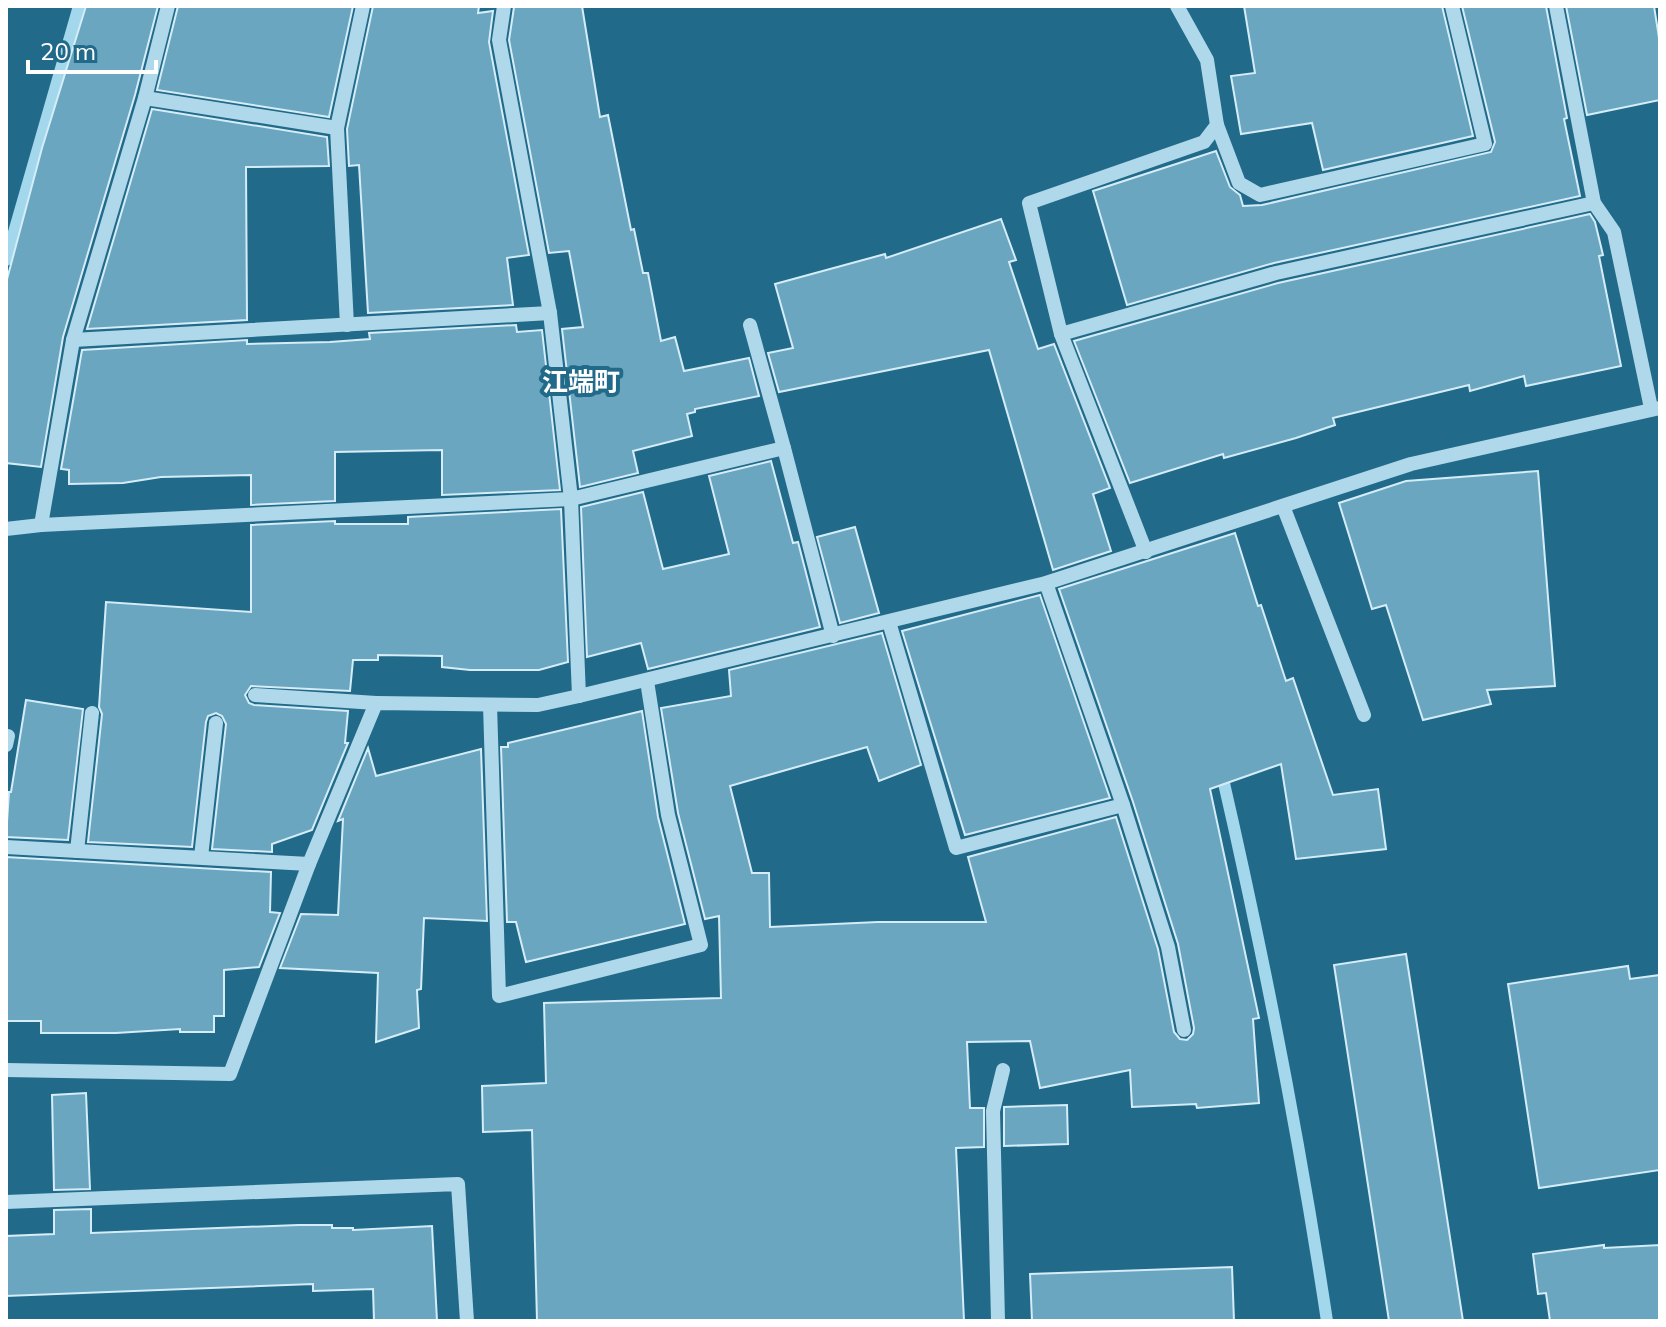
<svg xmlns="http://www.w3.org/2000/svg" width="1666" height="1327" viewBox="0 0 1666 1327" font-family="Mulish,'Noto Sans JP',sans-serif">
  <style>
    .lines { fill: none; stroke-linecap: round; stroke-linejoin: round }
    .stream { stroke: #a3d7eb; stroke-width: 12 }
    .building { fill: #6ba6c0; stroke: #d4edf8; stroke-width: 2 }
    .minor { stroke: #afd9ea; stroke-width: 14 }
    .labels { text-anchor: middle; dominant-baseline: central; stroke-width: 8; stroke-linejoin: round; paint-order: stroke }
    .neighbourhood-label { font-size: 26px; font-weight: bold; fill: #fff; stroke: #226a8a }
  </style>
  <rect width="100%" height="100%" fill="#226a8a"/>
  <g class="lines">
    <g class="stream">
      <polyline points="6,260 79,6"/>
      <path d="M1221,770C1263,952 1299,1136 1327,1321"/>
    </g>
  </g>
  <g class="building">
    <polygon points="86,6 158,6 135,95 63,337 41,467 6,463 6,283 42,148"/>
    <polygon points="178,6 353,6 329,117 157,90"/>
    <polygon points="373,6 479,6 478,13 493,11 489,42 529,255 507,258 513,305 368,313 359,165 349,166 347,129"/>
    <polygon points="523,6 582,6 600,117 608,115 631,230 634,229 643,273 648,273 661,341 675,337 684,371 749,358 759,396 695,409 695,412 687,414 692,436 633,451 638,473 580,487 562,329 583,327 569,251 549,253 509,40 514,7"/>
    <polygon points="1244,6 1442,6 1473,136 1323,170 1312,123 1241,134 1231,76 1255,73"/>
    <polygon points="1462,6 1546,6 1567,118 1564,119 1580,196 1274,263 1127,305 1093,191 1216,151 1230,187 1240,195 1243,206 1262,205 1491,152 1495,142"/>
    <polygon points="1566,6 1654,6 1660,44 1660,100 1587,115"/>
    <polygon points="152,109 327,137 329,166 246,167 247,320 87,329"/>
    <polygon points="1590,214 1595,222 1603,255 1599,256 1621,366 1526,386 1524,376 1470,391 1469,385 1333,418 1335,425 1296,438 1224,458 1223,454 1130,483 1074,341 1278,283"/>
    <polygon points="1001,219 1016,260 1009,262 1038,349 1054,344 1110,488 1093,494 1111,551 1053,570 989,350 779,392 768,353 793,348 775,284 885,254 886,258"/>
    <polygon points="516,325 517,332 542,330 560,490 442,495 442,450 335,452 335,501 251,505 251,475 161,477 123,483 69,484 69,470 61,469 82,350 247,340 247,344 330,342 370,339 369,333"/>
    <polygon points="771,461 793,543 798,542 820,627 648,669 641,643 587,657 581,507 643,492 663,569 729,554 709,476"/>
    <polygon points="1538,471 1555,686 1487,690 1491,704 1423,720 1386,605 1372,609 1339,503 1406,481"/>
    <polygon points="561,509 568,662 539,670 470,670 442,667 442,656 378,655 378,660 353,660 350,691 251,686 245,695 249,703 254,705 348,711 345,743 348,743 312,830 272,844 272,852 212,849 226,724 222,716 216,713 208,716 206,722 192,847 88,842 102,714 99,707 106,602 251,612 251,525 335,521 335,524 408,524 408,517"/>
    <polygon points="855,527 879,613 840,623 817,537"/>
    <polygon points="1235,533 1258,606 1261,605 1286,681 1293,678 1333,795 1378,789 1386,849 1296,859 1281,764 1210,789 1259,1018 1253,1019 1259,1103 1197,1108 1196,1104 1132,1107 1130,1070 1040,1088 1030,1041 967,1042 970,1108 984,1108 984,1147 956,1148 964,1321 537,1321 532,1130 483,1132 482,1086 546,1083 544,1003 721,998 719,916 705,919 678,813 661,708 731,696 729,670 882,633 921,765 879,781 867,747 730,786 752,873 769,873 770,927 878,922 986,922 968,857 1116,817 1158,949 1174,1032 1180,1039 1187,1040 1193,1034 1194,1028 1178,944 1133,802 1059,589"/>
    <polygon points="1040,595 1110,798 965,835 902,631"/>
    <polygon points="26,700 83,709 68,840 6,837 9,792 11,792"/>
    <polygon points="642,711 658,817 685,924 526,962 516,922 507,922 501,747 508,747 508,743"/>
    <polygon points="368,748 376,776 481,749 487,921 424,918 421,989 417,990 419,1028 376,1042 378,973 280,968 301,914 338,915 343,819 338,821"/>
    <polygon points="6,857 271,872 270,912 280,913 259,967 224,970 224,1016 214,1016 214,1032 180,1032 180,1029 116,1033 41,1033 41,1021 6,1021"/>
    <polygon points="1406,954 1463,1321 1389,1321 1334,965"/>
    <polygon points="1628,966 1630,979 1660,975 1660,1170 1539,1188 1508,984"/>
    <polygon points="86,1093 90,1189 54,1190 52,1095"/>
    <polygon points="1067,1105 1068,1144 1004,1146 1004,1107"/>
    <polygon points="91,1209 91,1233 298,1225 332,1225 332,1228 353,1228 353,1230 432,1226 437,1321 374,1321 373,1289 313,1291 313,1284 6,1296 6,1236 54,1234 54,1210"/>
    <polygon points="1604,1245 1604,1248 1660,1245 1660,1321 1550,1321 1546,1293 1538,1294 1533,1254"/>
    <polygon points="1232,1267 1234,1321 1032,1321 1030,1274"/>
  </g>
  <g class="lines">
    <g class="minor">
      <polyline points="1556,6 1594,203 1614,232 1651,408"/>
      <polyline points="145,98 337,128"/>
      <polyline points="1217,125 1239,183 1260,195 1485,144 1452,6"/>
      <polyline points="550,313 571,499 579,696"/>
      <polyline points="347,325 337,128 363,6"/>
      <polyline points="1061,334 1276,273 1594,203"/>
      <polyline points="73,340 550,313 499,40 504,6"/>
      <polyline points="784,448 833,636"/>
      <polyline points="1283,506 1364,715"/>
      <polyline points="41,525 73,340 145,98 168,6"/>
      <polyline points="6,529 41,525 571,499 784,448 750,325"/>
      <polyline points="1146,552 1061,334 1029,203 1204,142 1217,125 1207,60 1177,6"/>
      <polyline points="1046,583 1123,805 1168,947 1184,1030"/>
      <polyline points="889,622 956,848 1123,805"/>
      <polyline points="255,695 376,703"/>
      <polyline points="490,705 499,996 701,945 668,815 647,681"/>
      <polyline points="6,745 8,736"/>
      <polyline points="6,847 309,864"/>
      <polyline points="77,851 92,713"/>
      <polyline points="201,857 216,723"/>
      <polyline points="6,1070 230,1074 309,864 376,703 538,705 579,696 1046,583 1411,464 1660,408"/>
      <polyline points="6,1202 458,1184 467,1321"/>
      <polyline points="998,1321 993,1111 1003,1070"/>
    </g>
  </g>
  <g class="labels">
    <g class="neighbourhood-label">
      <text x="581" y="381">江端町</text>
    </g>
  </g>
  <rect width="1666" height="1327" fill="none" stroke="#ffffff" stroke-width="16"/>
  <path d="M28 60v12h128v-12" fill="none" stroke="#ffffff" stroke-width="4"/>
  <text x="40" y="60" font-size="24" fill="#ffffff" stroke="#226a8a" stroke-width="6" paint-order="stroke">20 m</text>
</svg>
